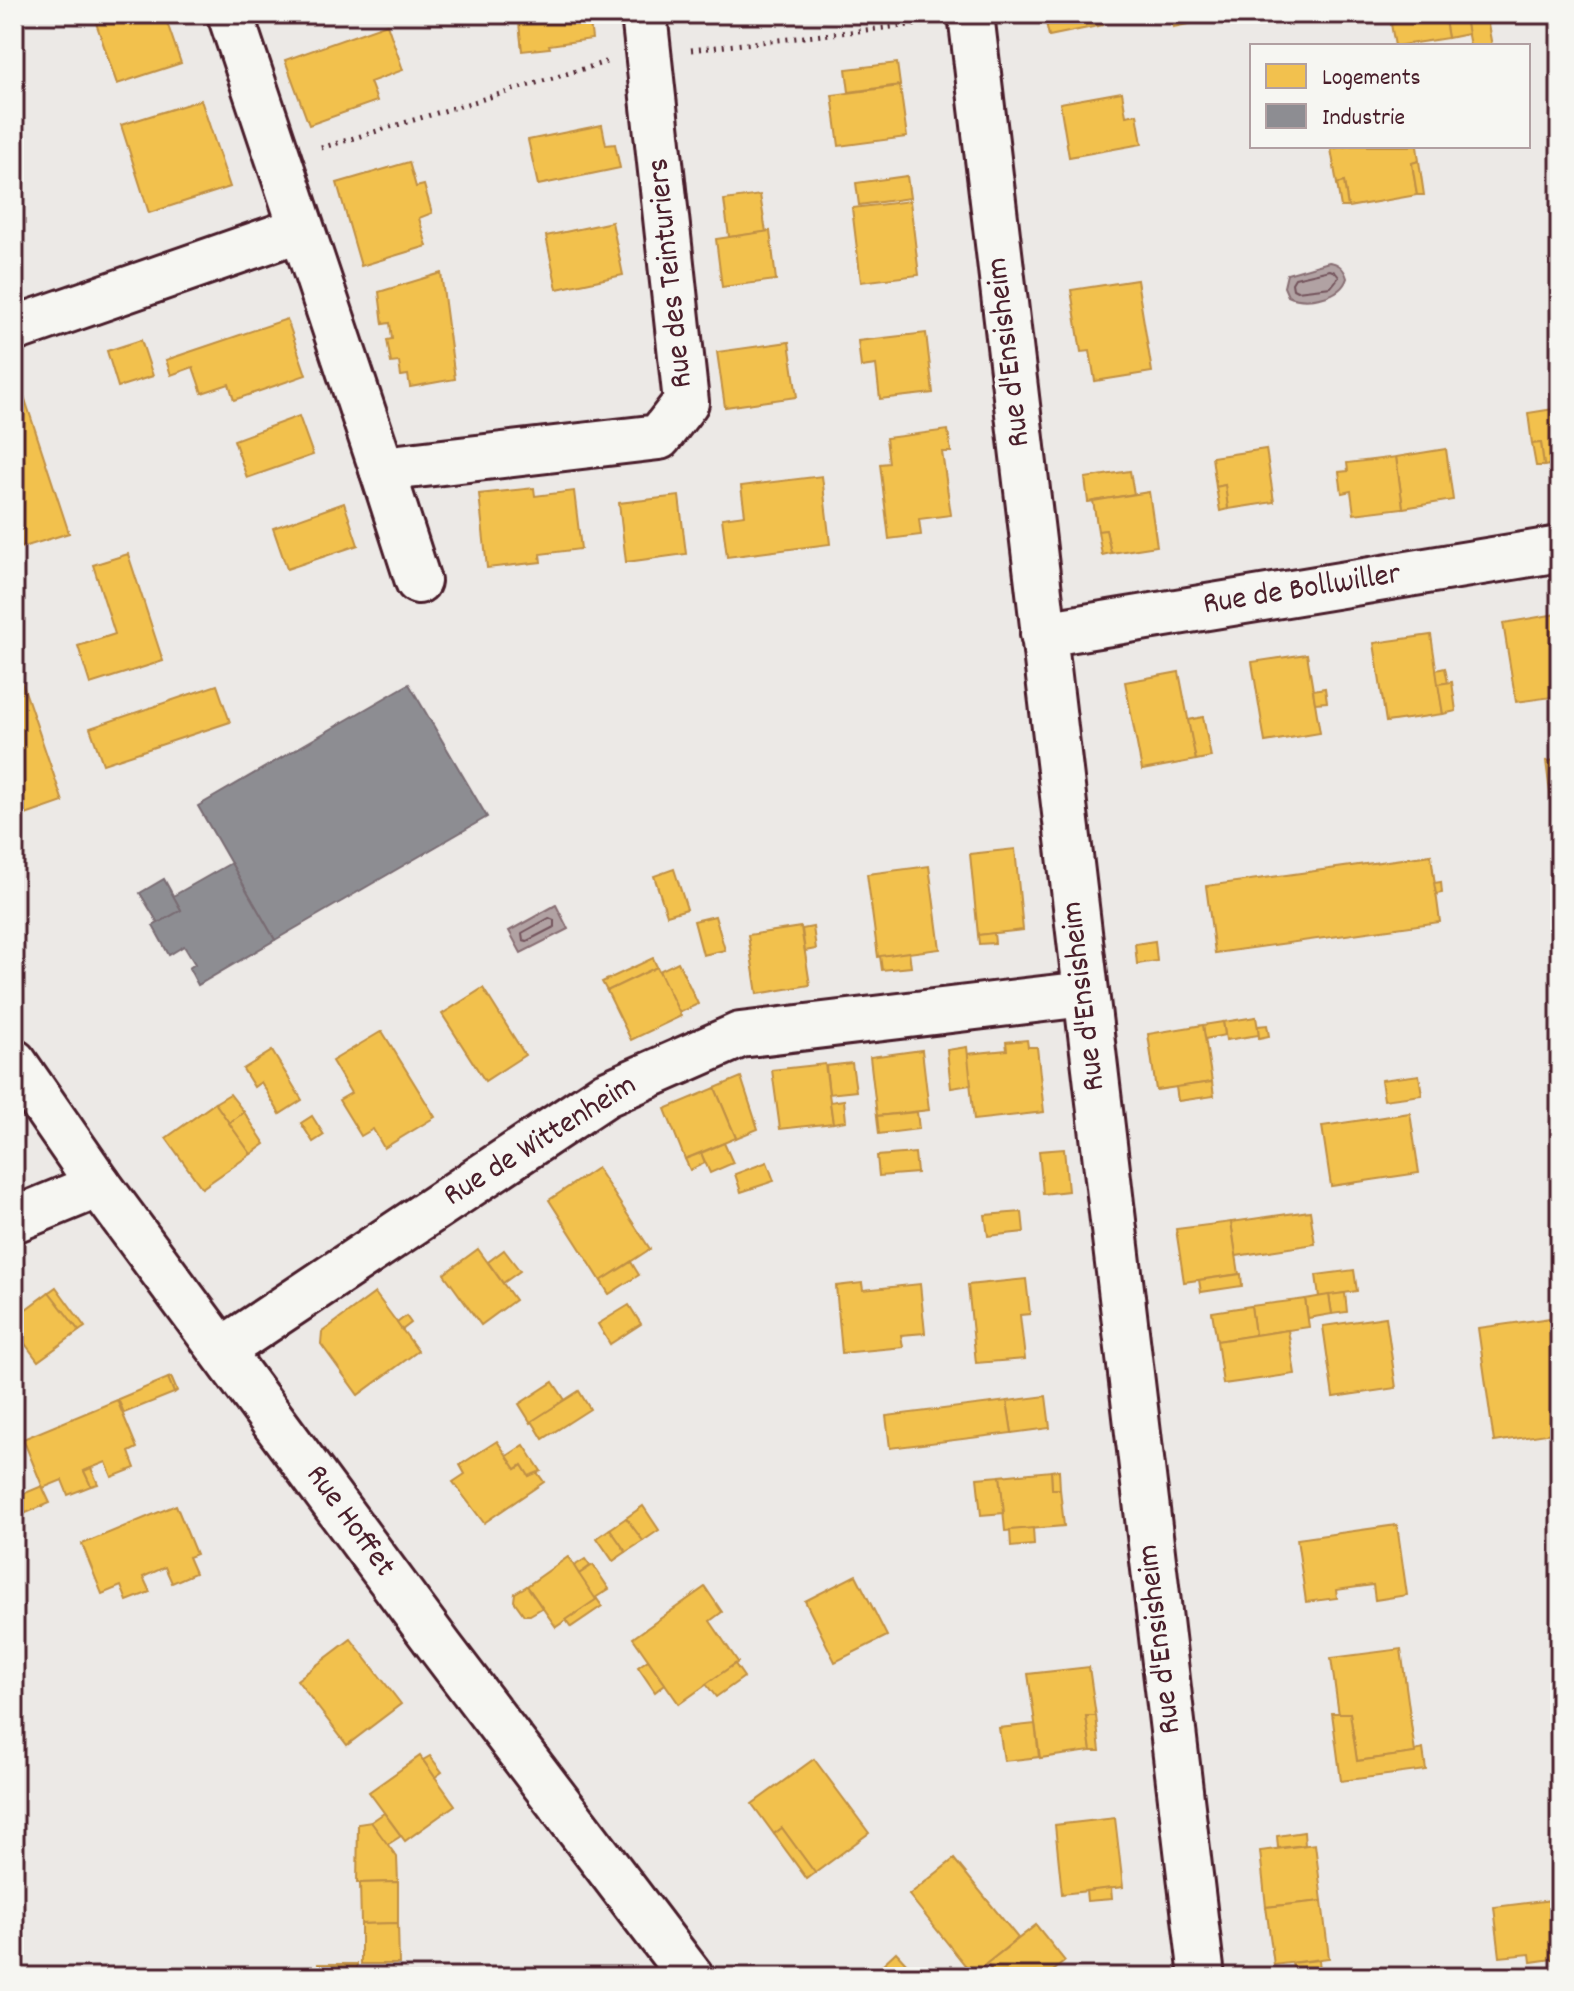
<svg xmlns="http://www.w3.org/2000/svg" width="1574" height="1991" viewBox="0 0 1574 1991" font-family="Dekko,sans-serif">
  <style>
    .water { fill: #b1a2a3; stroke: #886e73; stroke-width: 2 }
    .homes { fill: #f2c14e; stroke: #c09044; stroke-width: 2 }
    .industry { fill: #8d8d92; stroke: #796c73; stroke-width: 2 }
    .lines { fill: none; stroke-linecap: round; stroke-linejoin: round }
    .shore { stroke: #73535b; stroke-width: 2 }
    .street-casing { stroke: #4a1f2b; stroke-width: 50 }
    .secondary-casing { stroke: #4a1f2b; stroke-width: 50 }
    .path { stroke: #4a1f2b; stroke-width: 5; stroke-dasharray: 2 6; stroke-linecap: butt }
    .street { stroke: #f6f6f2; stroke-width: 44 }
    .secondary { stroke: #f6f6f2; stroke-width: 44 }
    .labels { text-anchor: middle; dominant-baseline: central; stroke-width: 8; stroke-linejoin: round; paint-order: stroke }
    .street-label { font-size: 32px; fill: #4a1f2b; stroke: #f6f6f2 }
  </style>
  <rect width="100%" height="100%" fill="#ece9e6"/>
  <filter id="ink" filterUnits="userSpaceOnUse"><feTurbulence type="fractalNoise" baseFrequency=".0125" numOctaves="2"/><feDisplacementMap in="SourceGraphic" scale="16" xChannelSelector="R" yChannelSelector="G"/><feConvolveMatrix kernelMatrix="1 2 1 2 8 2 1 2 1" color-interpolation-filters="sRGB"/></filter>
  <g filter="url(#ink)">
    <g class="water">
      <path d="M1329,262C1339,263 1344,268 1347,278C1341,298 1306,304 1288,296L1284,287L1287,274Z"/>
      <polygon points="556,905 568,929 521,953 509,931"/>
    </g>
    <g class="homes">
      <polygon points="93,14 164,14 181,63 117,84"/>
      <polygon points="518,14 589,14 592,39 549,45 550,48 522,51"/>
      <polygon points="1044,14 1101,14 1103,25 1049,36"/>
      <polygon points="1170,14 1227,14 1227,16 1173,27"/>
      <polygon points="1464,14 1486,14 1492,46 1470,46"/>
      <polygon points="1464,14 1468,34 1448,38 1444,15"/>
      <polygon points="1444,15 1448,38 1395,46 1391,24"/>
      <polygon points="387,24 403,70 370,82 377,101 309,125 285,60"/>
      <polygon points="897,63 900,85 849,92 846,69"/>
      <polygon points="900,86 907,137 839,146 832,95"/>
      <polygon points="1122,92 1126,116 1137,114 1142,144 1069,157 1060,103"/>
      <polygon points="201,100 230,187 149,213 121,125"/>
      <polygon points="602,125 606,145 615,144 620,168 538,185 528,140"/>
      <polygon points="1352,146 1417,146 1419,161 1412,163 1417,195 1348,207 1344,182 1337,184 1331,149"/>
      <polygon points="1419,161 1424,195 1417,195 1412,163"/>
      <polygon points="409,162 416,187 424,185 432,213 419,218 427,246 361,266 337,183"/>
      <polygon points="907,176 910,198 859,205 856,183"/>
      <polygon points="1344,182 1348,207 1341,207 1337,184"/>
      <polygon points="760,195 766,232 729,237 724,200"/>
      <polygon points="910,201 919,275 861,282 852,208"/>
      <polygon points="612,222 623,275 557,289 546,236"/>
      <polygon points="770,231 776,280 722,287 716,239"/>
      <polygon points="441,273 455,379 410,387 408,375 401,376 399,362 391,363 387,340 392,339 390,323 383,324 379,292"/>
      <polygon points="1137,280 1152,372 1095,381 1090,351 1081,352 1071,290"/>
      <polygon points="287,319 306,375 234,400 229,384 202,393 193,367 171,375 166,360"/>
      <polygon points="926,333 933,393 880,399 876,365 861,367 858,341"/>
      <polygon points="141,340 153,376 118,387 107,351"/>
      <polygon points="789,342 797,397 725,407 717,352"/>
      <polygon points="19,381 69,533 14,550 14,382"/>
      <polygon points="1560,408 1560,463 1544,466 1541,443 1532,444 1528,413"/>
      <polygon points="299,416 313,455 247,478 234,440"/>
      <polygon points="948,430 951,452 942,452 951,515 919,519 921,535 889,539 880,464 889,463 886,438"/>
      <polygon points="1541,443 1544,466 1536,466 1532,444"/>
      <polygon points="1266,449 1274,502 1228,509 1225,485 1216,487 1212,457"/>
      <polygon points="1446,449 1453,500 1403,508 1396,457"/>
      <polygon points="1396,457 1403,508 1354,514 1351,491 1342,493 1339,472 1348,471 1347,463"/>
      <polygon points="1130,471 1134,494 1088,502 1085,478"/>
      <polygon points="822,476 830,544 727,557 722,518 745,515 741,486"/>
      <polygon points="1225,485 1228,509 1220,511 1216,487"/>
      <polygon points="534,488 535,496 574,491 581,549 540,554 541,562 487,568 479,494"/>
      <polygon points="1149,492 1157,546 1111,553 1106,530 1098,531 1093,501"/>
      <polygon points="679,496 686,554 626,562 619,503"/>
      <polygon points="344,503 358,545 287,569 273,528"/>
      <polygon points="1106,530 1111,553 1102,555 1098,531"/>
      <polygon points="128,554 163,661 90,684 78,646 115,634 93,565"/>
      <polygon points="1557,614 1560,635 1560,696 1516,702 1503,623"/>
      <polygon points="1431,635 1443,714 1386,722 1374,643"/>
      <polygon points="1307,654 1320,733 1265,742 1252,662"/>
      <polygon points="14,659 63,802 14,819"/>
      <polygon points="1445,668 1448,683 1438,684 1436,670"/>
      <polygon points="1179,672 1196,760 1142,770 1125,682"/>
      <polygon points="1452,682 1456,711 1443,714 1438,684"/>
      <polygon points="217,685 230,722 103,764 90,728"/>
      <polygon points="1325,688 1327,702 1315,703 1313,690"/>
      <polygon points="1203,717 1211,757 1196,760 1188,720"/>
      <polygon points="1560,760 1560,784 1549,785 1546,761"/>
      <polygon points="1560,784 1560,805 1552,806 1549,785"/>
      <polygon points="1560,805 1560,826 1555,826 1552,806"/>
      <polygon points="1555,826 1560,826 1560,846 1557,846"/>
      <polygon points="1015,849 1023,930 978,935 970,854"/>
      <polygon points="1431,855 1440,922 1215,953 1206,886"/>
      <polygon points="929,866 940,949 878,957 867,874"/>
      <polygon points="674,869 687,909 667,915 654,876"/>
      <polygon points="1441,882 1442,893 1436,894 1434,883"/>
      <polygon points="715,916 725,950 703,955 694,921"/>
      <polygon points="801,927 810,985 757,994 748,935"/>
      <polygon points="813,927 816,949 805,951 802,929"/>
      <polygon points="994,933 995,943 979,944 978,935"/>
      <polygon points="1155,941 1157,961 1137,964 1135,944"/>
      <polygon points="909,952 911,967 882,970 880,956"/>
      <polygon points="653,958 657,967 607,991 602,982"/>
      <polygon points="678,962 698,1004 679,1013 659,971"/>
      <polygon points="657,967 681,1016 631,1040 607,991"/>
      <polygon points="483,988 525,1055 485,1081 442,1014"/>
      <polygon points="1256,1017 1259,1035 1226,1040 1223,1022"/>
      <polygon points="1223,1022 1225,1035 1205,1039 1203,1025"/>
      <polygon points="1203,1025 1212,1082 1156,1090 1148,1034"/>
      <polygon points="1267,1025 1269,1036 1259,1038 1258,1026"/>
      <polygon points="382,1031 435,1117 384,1148 373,1129 361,1136 339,1100 351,1093 332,1061"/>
      <polygon points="1027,1040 1028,1047 1037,1047 1044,1112 974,1120 967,1054 1007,1050 1006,1042"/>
      <polygon points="967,1047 971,1085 951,1088 947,1050"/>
      <polygon points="922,1050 929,1110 877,1116 870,1057"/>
      <polygon points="272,1051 302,1100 280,1114 261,1082 254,1087 243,1069"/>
      <polygon points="852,1063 856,1091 829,1094 826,1066"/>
      <polygon points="825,1064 833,1123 780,1129 772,1070"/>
      <polygon points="1419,1075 1422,1095 1384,1100 1381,1080"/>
      <polygon points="741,1077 758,1129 736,1138 715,1088"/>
      <polygon points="1212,1082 1214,1096 1178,1101 1176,1087"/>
      <polygon points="715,1088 736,1138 685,1159 665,1109"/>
      <polygon points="230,1094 244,1112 229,1123 215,1103"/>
      <polygon points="844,1100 846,1121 833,1123 830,1102"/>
      <polygon points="215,1103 251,1154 202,1188 166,1138"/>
      <polygon points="244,1112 265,1144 251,1154 229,1123"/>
      <polygon points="917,1112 919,1129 879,1134 877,1116"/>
      <polygon points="1410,1113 1419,1173 1331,1186 1322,1126"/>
      <polygon points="312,1116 324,1135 313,1142 301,1123"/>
      <polygon points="724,1143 733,1163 710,1173 701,1153"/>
      <polygon points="1064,1149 1068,1191 1043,1194 1039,1151"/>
      <polygon points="701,1153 705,1163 690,1170 685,1159"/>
      <polygon points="915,1153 917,1173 879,1176 877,1156"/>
      <polygon points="767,1162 774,1181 741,1192 735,1174"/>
      <polygon points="597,1168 650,1249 601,1281 549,1200"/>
      <polygon points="1310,1211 1315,1244 1236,1256 1231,1222"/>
      <polygon points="1022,1212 1024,1232 988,1236 985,1215"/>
      <polygon points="1231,1222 1239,1274 1184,1282 1176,1229"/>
      <polygon points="478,1249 515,1300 481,1325 444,1274"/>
      <polygon points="504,1250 520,1271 503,1283 488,1262"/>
      <polygon points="631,1262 639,1275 609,1294 601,1281"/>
      <polygon points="1354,1270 1357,1291 1319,1297 1316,1275"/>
      <polygon points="1241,1274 1242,1286 1201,1292 1199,1280"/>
      <polygon points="1026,1279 1030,1314 1020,1315 1025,1359 976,1363 968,1285"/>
      <polygon points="862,1283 863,1290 920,1284 925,1333 901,1335 903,1347 842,1353 836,1286"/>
      <polygon points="56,1287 85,1327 79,1331 49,1292"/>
      <polygon points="49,1292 79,1331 38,1361 14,1329 14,1318"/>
      <polygon points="375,1293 418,1351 358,1395 321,1344 322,1332"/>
      <polygon points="1345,1293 1347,1312 1332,1314 1329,1295"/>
      <polygon points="1329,1295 1332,1314 1308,1318 1305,1299"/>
      <polygon points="1305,1299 1309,1327 1255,1335 1251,1306"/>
      <polygon points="629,1305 641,1324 610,1344 598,1324"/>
      <polygon points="1251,1306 1255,1335 1217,1341 1212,1312"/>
      <polygon points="406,1316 411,1323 402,1330 397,1323"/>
      <polygon points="1386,1317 1396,1388 1333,1397 1323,1326"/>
      <polygon points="1551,1318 1560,1381 1560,1432 1494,1442 1478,1328"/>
      <polygon points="1288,1330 1295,1374 1223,1384 1217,1341"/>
      <polygon points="171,1377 177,1391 174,1393 168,1378"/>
      <polygon points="168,1378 174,1393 124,1413 118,1399"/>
      <polygon points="553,1382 565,1400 531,1423 519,1404"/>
      <polygon points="579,1391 590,1409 543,1439 532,1421"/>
      <polygon points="1046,1396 1050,1428 1012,1433 1007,1401"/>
      <polygon points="117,1400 137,1448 129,1452 135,1468 112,1477 106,1462 91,1468 84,1471 91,1486 68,1495 62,1480 43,1488 23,1439"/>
      <polygon points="1007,1401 1012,1433 890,1448 886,1416"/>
      <polygon points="497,1441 516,1469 522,1465 529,1476 536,1471 544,1482 484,1523 453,1482 465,1474 460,1465"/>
      <polygon points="524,1445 541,1471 529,1476 522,1465 516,1469 507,1456"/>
      <polygon points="91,1468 98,1484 91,1486 84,1471"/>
      <polygon points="1059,1470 1060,1489 1052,1489 1051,1471"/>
      <polygon points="1051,1471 1052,1489 1060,1489 1064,1526 1005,1531 1000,1476"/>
      <polygon points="1000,1476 1004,1513 981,1515 977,1478"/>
      <polygon points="42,1486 50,1503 14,1518 14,1493 16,1497"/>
      <polygon points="176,1505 196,1554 188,1557 195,1573 172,1583 165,1567 143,1577 150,1592 127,1601 121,1586 102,1594 82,1544"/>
      <polygon points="643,1506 659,1530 643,1541 626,1518"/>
      <polygon points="626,1518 643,1541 626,1552 610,1529"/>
      <polygon points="1397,1525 1407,1595 1375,1600 1373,1585 1336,1590 1337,1598 1306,1602 1297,1539"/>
      <polygon points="1033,1528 1034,1545 1011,1547 1010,1530"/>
      <polygon points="610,1529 626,1552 613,1561 597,1538"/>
      <polygon points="568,1557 597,1599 556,1627 527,1586"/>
      <polygon points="585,1559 590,1566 579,1574 574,1566"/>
      <polygon points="593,1565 609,1589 595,1598 579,1574"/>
      <polygon points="856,1575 887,1636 835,1662 805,1601"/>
      <polygon points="527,1586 542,1608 530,1615 524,1615 514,1601 515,1593"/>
      <polygon points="705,1587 722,1612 710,1621 738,1662 679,1704 633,1638"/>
      <polygon points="597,1599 602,1606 571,1627 566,1620"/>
      <polygon points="351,1639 401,1704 347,1745 297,1680"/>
      <polygon points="1401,1649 1415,1753 1357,1761 1350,1713 1339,1715 1331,1658"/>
      <polygon points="648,1660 665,1684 655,1692 638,1667"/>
      <polygon points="735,1664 744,1677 716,1697 706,1684"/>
      <polygon points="1089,1667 1096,1716 1086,1716 1091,1751 1040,1758 1028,1674"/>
      <polygon points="1332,1713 1350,1713 1357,1761 1415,1753 1415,1751 1423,1749 1426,1770 1341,1781"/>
      <polygon points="1086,1716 1096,1716 1100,1751 1091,1751"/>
      <polygon points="1035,1724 1039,1757 1004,1761 999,1728"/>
      <polygon points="420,1756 455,1805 405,1841 369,1792"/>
      <polygon points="430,1756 442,1772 435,1777 423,1760"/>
      <polygon points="814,1759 869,1833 815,1873 782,1828 774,1834 752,1804"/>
      <polygon points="384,1813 401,1836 387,1845 371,1822"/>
      <polygon points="1115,1818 1123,1887 1062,1894 1055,1825"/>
      <polygon points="371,1822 397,1857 398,1882 357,1883 358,1824"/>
      <polygon points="782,1828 815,1873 807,1879 774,1834"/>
      <polygon points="1304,1832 1305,1845 1278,1848 1277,1836"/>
      <polygon points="1315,1844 1322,1901 1266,1907 1260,1851"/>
      <polygon points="954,1859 1018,1938 973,1975 909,1895"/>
      <polygon points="398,1882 398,1923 361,1924 360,1883"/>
      <polygon points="1111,1888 1112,1899 1087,1901 1086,1891"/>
      <polygon points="1560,1899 1560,1958 1531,1962 1530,1954 1500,1957 1494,1907"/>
      <polygon points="1322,1901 1329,1958 1274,1965 1266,1907"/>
      <polygon points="398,1923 399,1964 361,1964 361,1924"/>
      <polygon points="1036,1925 1065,1961 1051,1973 1054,1977 997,1977 986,1964"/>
      <polygon points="896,1952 919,1977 869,1977"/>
      <polygon points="1319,1960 1320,1970 1294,1973 1292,1963"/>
      <rect x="318" y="1964" width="39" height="13"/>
    </g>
    <g class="industry">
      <polygon points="409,684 487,817 275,940 198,806"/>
      <polygon points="231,863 275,940 198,985 189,968 195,964 184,946 169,955 153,926 181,910 173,896"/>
      <polygon points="164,879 181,910 158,923 140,893"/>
    </g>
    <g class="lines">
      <g class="shore">
        <polygon points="1330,270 1335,272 1339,277 1331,287 1297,291 1293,289 1292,283 1295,278"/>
        <polygon points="549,918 554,920 554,927 527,941 523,940 522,933"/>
      </g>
      <g class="street-casing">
        <g id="street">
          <polyline points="230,14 382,469 659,437 686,402 644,14"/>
          <polyline points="971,14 1202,1977"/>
          <polyline points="14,329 301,229"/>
          <polyline points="382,469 418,581"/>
          <polyline points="1043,634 1560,549"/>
          <polyline points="14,1220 99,1185"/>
          <polyline points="222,1350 606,1094 740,1035 1085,994"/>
        </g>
      </g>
      <g class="secondary-casing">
        <polyline id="secondary" points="14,1062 99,1185 441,1648 691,1977"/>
      </g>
      <g class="path">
        <polyline points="691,50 928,23"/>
        <polyline points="321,148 606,62"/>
      </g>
      <use href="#street" class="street"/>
      <use href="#secondary" class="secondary"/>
    </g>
  </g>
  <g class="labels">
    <g class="street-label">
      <text transform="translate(672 273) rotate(-96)">Rue des Teinturiers</text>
      <text transform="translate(1010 352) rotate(-97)">Rue d'Ensisheim</text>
      <text transform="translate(1302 591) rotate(-9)">Rue de Bollwiller</text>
      <text transform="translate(1085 996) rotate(-97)">Rue d'Ensisheim</text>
      <text transform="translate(541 1142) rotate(-32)">Rue de Wittenheim</text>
      <text transform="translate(349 1522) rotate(54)">Rue Hoffet</text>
      <text transform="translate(1161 1639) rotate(-97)">Rue d'Ensisheim</text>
    </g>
  </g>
  <rect width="1574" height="1991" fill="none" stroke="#f6f6f2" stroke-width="48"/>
  <rect x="24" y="24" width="1526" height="1943" fill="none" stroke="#4a1f2b" stroke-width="3" filter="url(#ink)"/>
  <rect x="1250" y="44" width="280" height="104" fill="#f6f6f2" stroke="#b1a0a2" stroke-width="2"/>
  <rect x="1266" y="64" width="40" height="24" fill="#f2c14e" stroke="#b1a0a2" stroke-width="2"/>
  <text x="1322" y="84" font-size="24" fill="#4a1f2b">Logements</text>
  <rect x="1266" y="104" width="40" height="24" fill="#8d8d92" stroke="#b1a0a2" stroke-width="2"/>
  <text x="1322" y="124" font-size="24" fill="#4a1f2b">Industrie</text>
</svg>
